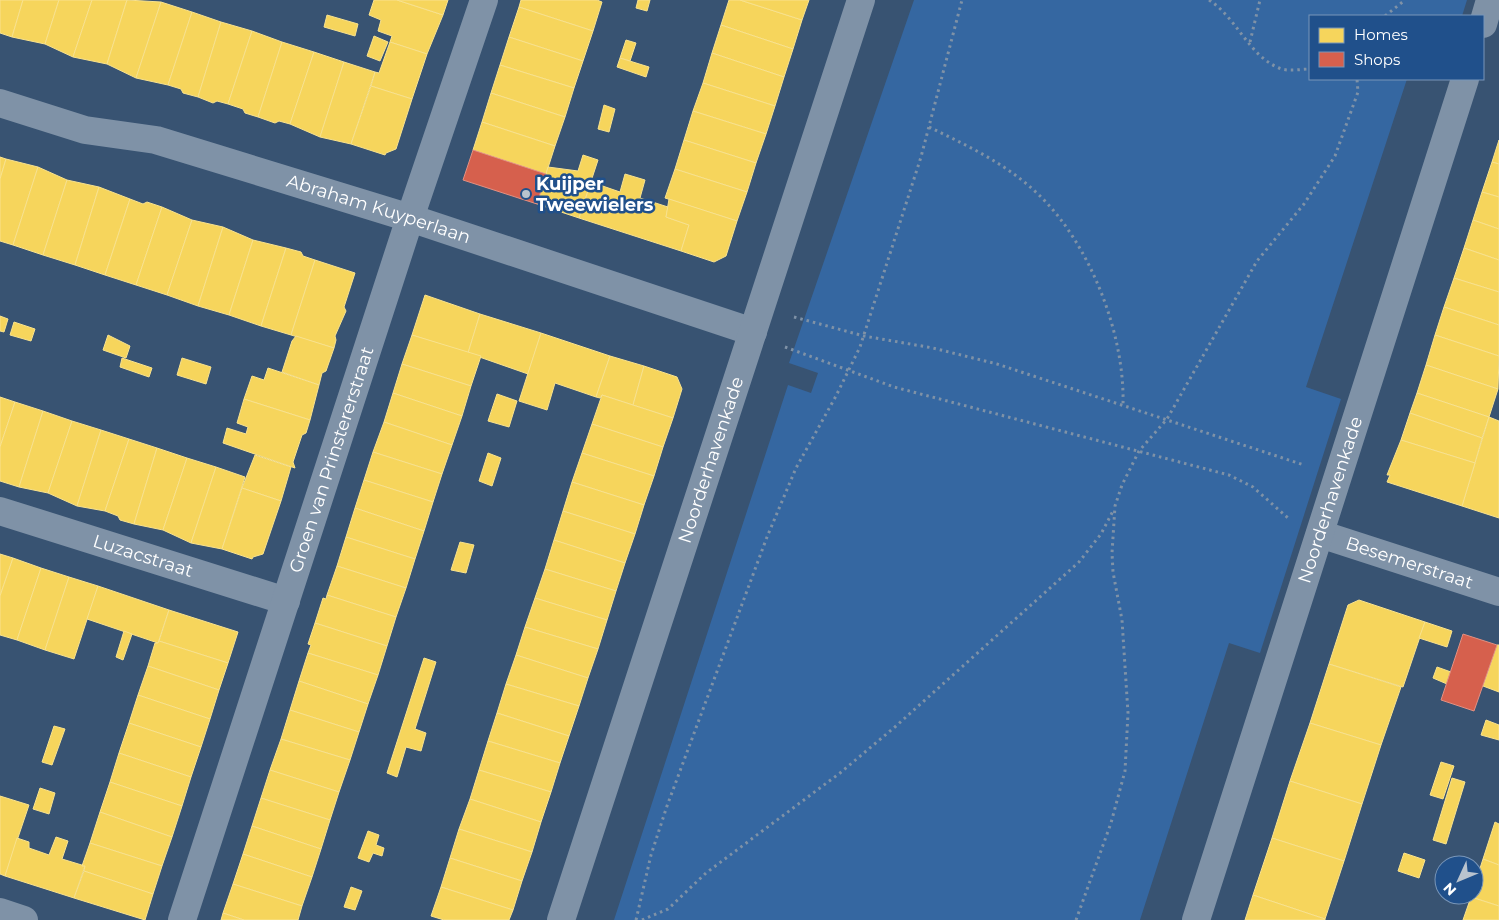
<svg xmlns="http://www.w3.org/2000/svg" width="1499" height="920" viewBox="0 0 1499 920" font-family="Montserrat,sans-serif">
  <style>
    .green { fill: #3567a1 }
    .homes { fill: #f6d55c; stroke: #f9e28d }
    .shops { fill: #d6604d; stroke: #e29082 }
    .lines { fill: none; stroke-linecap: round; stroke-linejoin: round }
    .path { stroke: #7f92a7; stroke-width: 3; stroke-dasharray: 2.5 4; stroke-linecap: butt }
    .minor { stroke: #7f92a7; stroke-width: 28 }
    .poi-dot { fill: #b9c3ce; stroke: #20508b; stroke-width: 2 }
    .labels { text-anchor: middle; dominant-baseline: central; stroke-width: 5; stroke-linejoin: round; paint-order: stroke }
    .poi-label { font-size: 18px; font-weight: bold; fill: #fff; stroke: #20508b; text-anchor: start }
    .street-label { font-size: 18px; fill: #fff; stroke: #20508b }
  </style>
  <rect width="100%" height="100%" fill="#385372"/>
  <polygon class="green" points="914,0 1467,0 1462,16 1310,16 1310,79 1407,79 1306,387 1341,399 1260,653 1229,643 1140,920 614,920 788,385 811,393 818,373 789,363"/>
  <g class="homes">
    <polygon points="0,0 23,0 12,37 0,33"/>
    <polygon points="23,0 59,0 45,44 12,37"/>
    <polygon points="59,0 92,0 73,57 45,44"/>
    <polygon points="92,0 127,0 107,64 73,57"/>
    <polygon points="127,0 161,2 136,78 107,64"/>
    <polygon points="374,0 397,0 443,15 427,54 390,42 392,36 378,31 381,20 369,15"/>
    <polygon points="397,0 448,0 443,15"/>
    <polygon points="521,0 597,0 602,2 593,31 519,7"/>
    <polygon points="638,0 650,0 647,11 636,8"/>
    <polygon points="729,0 740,0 802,20 793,49 721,25"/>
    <polygon points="740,0 809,0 802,20"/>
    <polygon points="161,2 192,12 168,85 136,78"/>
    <polygon points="519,7 593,31 583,61 509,37"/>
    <polygon points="192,12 221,22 198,97 183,93 181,89 168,85"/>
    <polygon points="327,15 358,24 355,36 324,27"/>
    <polygon points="221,22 252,31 228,104 217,101 213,103 198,97"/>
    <polygon points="721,25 793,49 784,77 712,53"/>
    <polygon points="252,31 282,42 258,117 245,113 243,109 228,104"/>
    <polygon points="374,36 388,42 380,61 367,56"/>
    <polygon points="509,37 583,61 574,88 500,65"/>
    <polygon points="626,40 636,43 630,61 620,58"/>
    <polygon points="282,42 314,52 290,124 279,121 275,123 258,117"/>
    <polygon points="390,42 427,54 412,99 371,86 375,72 379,73"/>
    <polygon points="314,52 344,62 320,137 290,124"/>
    <polygon points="712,53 784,77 775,106 703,83"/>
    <polygon points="620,58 649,67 646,77 617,67"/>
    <polygon points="344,62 375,72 351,144 320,137"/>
    <polygon points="500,65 574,88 565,117 491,93"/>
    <polygon points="703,83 775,106 766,134 693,111"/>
    <polygon points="371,86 412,99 396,149 386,153 385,155 351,144"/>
    <polygon points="491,93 565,117 555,146 482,122"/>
    <polygon points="604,105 615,109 609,132 598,129"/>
    <polygon points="693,111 766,134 756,163 684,140"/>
    <polygon points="482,122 555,146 546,174 473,150"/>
    <polygon points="684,140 756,163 747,192 675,169"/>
    <polygon points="1499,140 1499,164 1492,162"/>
    <polygon points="583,155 598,160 579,218 537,204 548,167 578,171"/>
    <polygon points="0,157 6,159 0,179"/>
    <polygon points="6,159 38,167 13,245 0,241 0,179"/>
    <polygon points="1492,162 1499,164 1499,197 1482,192"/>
    <polygon points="38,167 67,180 43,255 13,245"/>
    <polygon points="675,169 747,192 737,221 665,198"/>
    <polygon points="625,174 645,180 640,198 668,207 666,217 689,225 681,251 579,218 591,182 620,192"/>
    <polygon points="67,180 99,187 75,265 43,255"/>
    <polygon points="99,187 130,199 105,275 75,265"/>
    <polygon points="1482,192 1499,197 1499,229 1473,220"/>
    <polygon points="130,199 143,204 147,202 162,207 136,285 105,275"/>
    <polygon points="669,199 737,221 726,256 714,262 681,251 689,225 666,217"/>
    <polygon points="162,207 192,220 167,295 136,285"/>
    <polygon points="192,220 223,227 198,306 167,295"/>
    <polygon points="1473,220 1499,229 1499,260 1464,248"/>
    <polygon points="223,227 253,240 229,315 198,306"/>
    <polygon points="253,240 286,248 261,326 229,315"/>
    <polygon points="286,248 301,252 303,256 315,260 291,335 261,326"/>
    <polygon points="1464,248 1499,260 1499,292 1454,278"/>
    <polygon points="315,260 355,273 344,307 346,311 335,336 336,340 334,348 291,335"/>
    <polygon points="1454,278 1499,292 1499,325 1444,307"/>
    <polygon points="425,295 480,314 468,353 412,335"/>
    <polygon points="1444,307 1499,325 1499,356 1435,335"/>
    <polygon points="480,314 541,333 528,374 468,353"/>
    <polygon points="0,316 8,319 4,332 0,331"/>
    <polygon points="14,322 35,329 31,341 10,335"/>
    <polygon points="541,333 610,356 596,397 555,383 547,410 519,401"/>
    <polygon points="108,335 130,346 126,358 103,350"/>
    <polygon points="412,335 481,356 471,386 402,364"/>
    <polygon points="1435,335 1499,356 1498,389 1426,365"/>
    <polygon points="296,336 334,348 326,371 322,373 319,385 282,372 292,341"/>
    <polygon points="610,356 644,366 633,405 602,395 600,398 596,397"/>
    <polygon points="122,358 152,368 149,377 120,367"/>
    <polygon points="182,358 211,367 206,384 177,375"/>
    <polygon points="402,364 471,386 462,416 393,393"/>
    <polygon points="1426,365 1498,389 1489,417 1417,393"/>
    <polygon points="644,366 677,377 682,389 673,418 633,405"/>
    <polygon points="268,368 319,385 310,420 244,399 252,376 264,380"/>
    <polygon points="393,393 462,416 452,445 384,422"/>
    <polygon points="1417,393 1489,417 1482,438 1410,413"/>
    <polygon points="497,394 517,401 509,427 488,421"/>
    <polygon points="602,395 673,418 663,447 592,424"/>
    <polygon points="0,397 15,402 0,447"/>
    <polygon points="244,399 310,420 306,433 302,435 293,462 295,468 223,443 227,428 246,434 248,427 237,423"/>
    <polygon points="15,402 43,411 19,487 0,481 0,447"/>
    <polygon points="43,411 72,421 48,493 19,487"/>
    <polygon points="1410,413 1482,438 1475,463 1401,440"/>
    <polygon points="1489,417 1499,421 1499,518 1462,506"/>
    <polygon points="72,421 101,430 77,506 48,493"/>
    <polygon points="384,422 452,445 442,474 373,452"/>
    <polygon points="592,424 663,447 654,476 582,453"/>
    <polygon points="101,430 129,439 105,511 77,506"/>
    <polygon points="129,439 157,448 134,524 120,520 118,516 105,511"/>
    <polygon points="1401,440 1475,463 1462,506 1387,482 1390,475 1387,475"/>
    <polygon points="157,448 187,458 163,530 134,524"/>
    <polygon points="373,452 442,474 433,502 364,480"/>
    <polygon points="488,453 501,458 492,486 479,481"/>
    <polygon points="582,453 654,476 644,505 572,482"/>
    <polygon points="255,455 291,467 281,501 242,488"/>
    <polygon points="187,458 216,467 191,543 163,530"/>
    <polygon points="216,467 245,477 222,549 191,543"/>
    <polygon points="364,480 433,502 424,531 355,508"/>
    <polygon points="572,482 644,505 635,534 563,511"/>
    <polygon points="242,488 281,501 263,554 253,557 252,559 222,549"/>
    <polygon points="355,508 424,531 415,559 346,537"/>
    <polygon points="563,511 635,534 625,563 554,540"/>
    <polygon points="346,537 415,559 406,588 337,566"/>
    <polygon points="554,540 625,563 616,591 545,569"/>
    <polygon points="460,542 474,545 466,573 451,570"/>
    <polygon points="0,554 13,558 0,596"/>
    <polygon points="13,558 41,568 17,640 0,635 0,596"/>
    <polygon points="337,566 406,588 396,617 327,595"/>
    <polygon points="41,568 69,577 45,650 17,640"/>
    <polygon points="545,569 616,591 607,620 535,598"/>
    <polygon points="69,577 98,586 74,659 45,650"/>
    <polygon points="98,586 169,610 158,643 87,619"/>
    <polygon points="327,595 396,617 387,646 315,623 323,598 326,599"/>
    <polygon points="535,598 607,620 598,649 525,627"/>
    <polygon points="1359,600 1425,622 1403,687 1329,664 1348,605"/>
    <polygon points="169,610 238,632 228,663 159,641"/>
    <polygon points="1425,622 1452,631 1447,647 1419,638"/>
    <polygon points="315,623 387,646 378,675 308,653 311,645 308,644"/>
    <polygon points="525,627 598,649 588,678 516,655"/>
    <polygon points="124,631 132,634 123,660 116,657"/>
    <polygon points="159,641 228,663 219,690 148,666 155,643 158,643"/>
    <polygon points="1497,645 1499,645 1499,692 1483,686"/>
    <polygon points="308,653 378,675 368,704 299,681"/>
    <polygon points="516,655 588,678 579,706 506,684"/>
    <polygon points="424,658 436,662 415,729 426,733 421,751 406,747 397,777 387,773"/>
    <polygon points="1329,664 1401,687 1381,745 1310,723"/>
    <polygon points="148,666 219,690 210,719 138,695"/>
    <polygon points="1437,667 1451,672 1447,684 1433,678"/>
    <polygon points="299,681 368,704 359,732 290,710"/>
    <polygon points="506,684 579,706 569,736 497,713"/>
    <polygon points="138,695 210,719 201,747 129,723"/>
    <polygon points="290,710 359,732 350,760 281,739"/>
    <polygon points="497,713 569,736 560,763 488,741"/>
    <polygon points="1486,720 1499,725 1499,740 1481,735"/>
    <polygon points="129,723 201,747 191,777 119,753"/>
    <polygon points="1310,723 1381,745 1362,804 1290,781"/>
    <polygon points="54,726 65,729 52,765 42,762"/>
    <polygon points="281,739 350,760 339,792 270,770"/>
    <polygon points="488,741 560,763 551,792 479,770"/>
    <polygon points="119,753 191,777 182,806 110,782"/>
    <polygon points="1441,762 1454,766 1443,799 1430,795"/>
    <polygon points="270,770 339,792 330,820 261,798"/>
    <polygon points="479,770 551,792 541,822 470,799"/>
    <polygon points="1452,778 1465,782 1446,844 1433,840"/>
    <polygon points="1290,781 1362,804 1344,861 1272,838"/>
    <polygon points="110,782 182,806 172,837 100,812"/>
    <polygon points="40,788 55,793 49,814 33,809"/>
    <polygon points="0,796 29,805 5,876 0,874"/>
    <polygon points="261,798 330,820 321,849 252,826"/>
    <polygon points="470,799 541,822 532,852 459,829"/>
    <polygon points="100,812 172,837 162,866 90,843"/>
    <polygon points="1495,822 1499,824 1499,865 1483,859"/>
    <polygon points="252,826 321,849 312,877 243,854"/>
    <polygon points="459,829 532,852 522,881 450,858"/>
    <polygon points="368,831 379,835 376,845 384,848 382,856 373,853 369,862 358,858"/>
    <polygon points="56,837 68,841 62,859 85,866 74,898 5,876 17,838 29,842 29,848 49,855"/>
    <polygon points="1272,838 1344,861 1325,919 1253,895"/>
    <polygon points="90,843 162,866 153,894 84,871 85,866 82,866"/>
    <polygon points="1404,853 1425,860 1419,878 1398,871"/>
    <polygon points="243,854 312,877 302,906 233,884"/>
    <polygon points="450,858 522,881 513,910 441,887"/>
    <polygon points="1483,859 1499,865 1499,906 1471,897 1474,895 1474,887"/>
    <polygon points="84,871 153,894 145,920 74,898"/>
    <polygon points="233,884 302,906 298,920 244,920 223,913"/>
    <polygon points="351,887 362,891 355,910 344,907"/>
    <polygon points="441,887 513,910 509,920 444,920 431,916"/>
    <polygon points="1253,895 1325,919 1325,920 1245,920"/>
    <polygon points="1471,897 1499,906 1499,920 1463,920"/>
    <polygon points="223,913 244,920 221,920"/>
  </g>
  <g class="shops">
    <polygon points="473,150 546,174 537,204 463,180"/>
    <polygon points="1463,634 1497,645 1474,711 1441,700"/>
  </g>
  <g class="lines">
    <g class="path">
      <path d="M1209,0C1237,18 1248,55 1279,68C1288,72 1301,69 1310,69"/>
      <polyline points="1385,16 1405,0"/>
      <polyline points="1250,42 1260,0"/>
      <path d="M929,127C968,146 1007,164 1039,195C1090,244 1125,334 1123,405"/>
      <polyline points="794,317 864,336 933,348 997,364 1304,465"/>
      <polyline points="785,347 894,387 1229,475 1253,487 1288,518"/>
      <polyline points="636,920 651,855 667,806 767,537 796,468 836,396 860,347 921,157 962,0"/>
      <polyline points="642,920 668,909 706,873 840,773 896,726 1079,562 1101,534 1114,509"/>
      <polyline points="1076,920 1111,823 1125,771 1128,713 1122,620 1113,572 1112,553 1115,506 1122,485 1139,451 1167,419 1257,261 1304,204 1335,156 1358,92 1357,79"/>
    </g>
    <g class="minor">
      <polyline points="1483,24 1490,0"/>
      <path id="s1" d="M0,103L85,130L156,140L410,218L753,332"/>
      <path id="s2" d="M0,511L286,601"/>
      <path id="s3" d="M1320,534L1499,592"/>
      <polyline points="0,912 24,920"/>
      <path id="s4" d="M182,920L410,218L484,0"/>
      <path id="s5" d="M561,920L861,0"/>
      <path id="s6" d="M1196,920L1465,79"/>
    </g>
  </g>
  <circle class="poi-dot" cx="526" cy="194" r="5"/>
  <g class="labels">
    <g class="poi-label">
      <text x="536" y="184">Kuijper<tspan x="536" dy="21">Tweewielers</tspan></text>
    </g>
    <g class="street-label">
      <text stroke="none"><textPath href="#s1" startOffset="394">Abraham Kuyperlaan</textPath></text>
      <text stroke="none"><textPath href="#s4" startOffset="484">Groen van Prinstererstraat</textPath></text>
      <text stroke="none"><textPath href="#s5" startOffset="484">Noorderhavenkade</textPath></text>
      <text stroke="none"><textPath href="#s6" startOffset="441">Noorderhavenkade</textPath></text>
      <text stroke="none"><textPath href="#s2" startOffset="150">Luzacstraat</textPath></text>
      <text stroke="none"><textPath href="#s3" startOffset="94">Besemerstraat</textPath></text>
    </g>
  </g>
  <rect x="1309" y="15" width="175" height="65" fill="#20508b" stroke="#7996b9"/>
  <rect x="1319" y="28" width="25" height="15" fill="#f6d55c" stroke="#7996b9"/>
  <text x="1354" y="40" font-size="15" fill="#ffffff">Homes</text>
  <rect x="1319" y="52" width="25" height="15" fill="#d6604d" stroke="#7996b9"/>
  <text x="1354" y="65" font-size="15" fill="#ffffff">Shops</text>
  <g transform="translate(1459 880) rotate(226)"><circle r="24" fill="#20508b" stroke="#7996b9"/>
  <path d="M0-4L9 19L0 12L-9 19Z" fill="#b9c3ce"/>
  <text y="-8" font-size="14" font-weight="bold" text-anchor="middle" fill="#ffffff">N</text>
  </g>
</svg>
